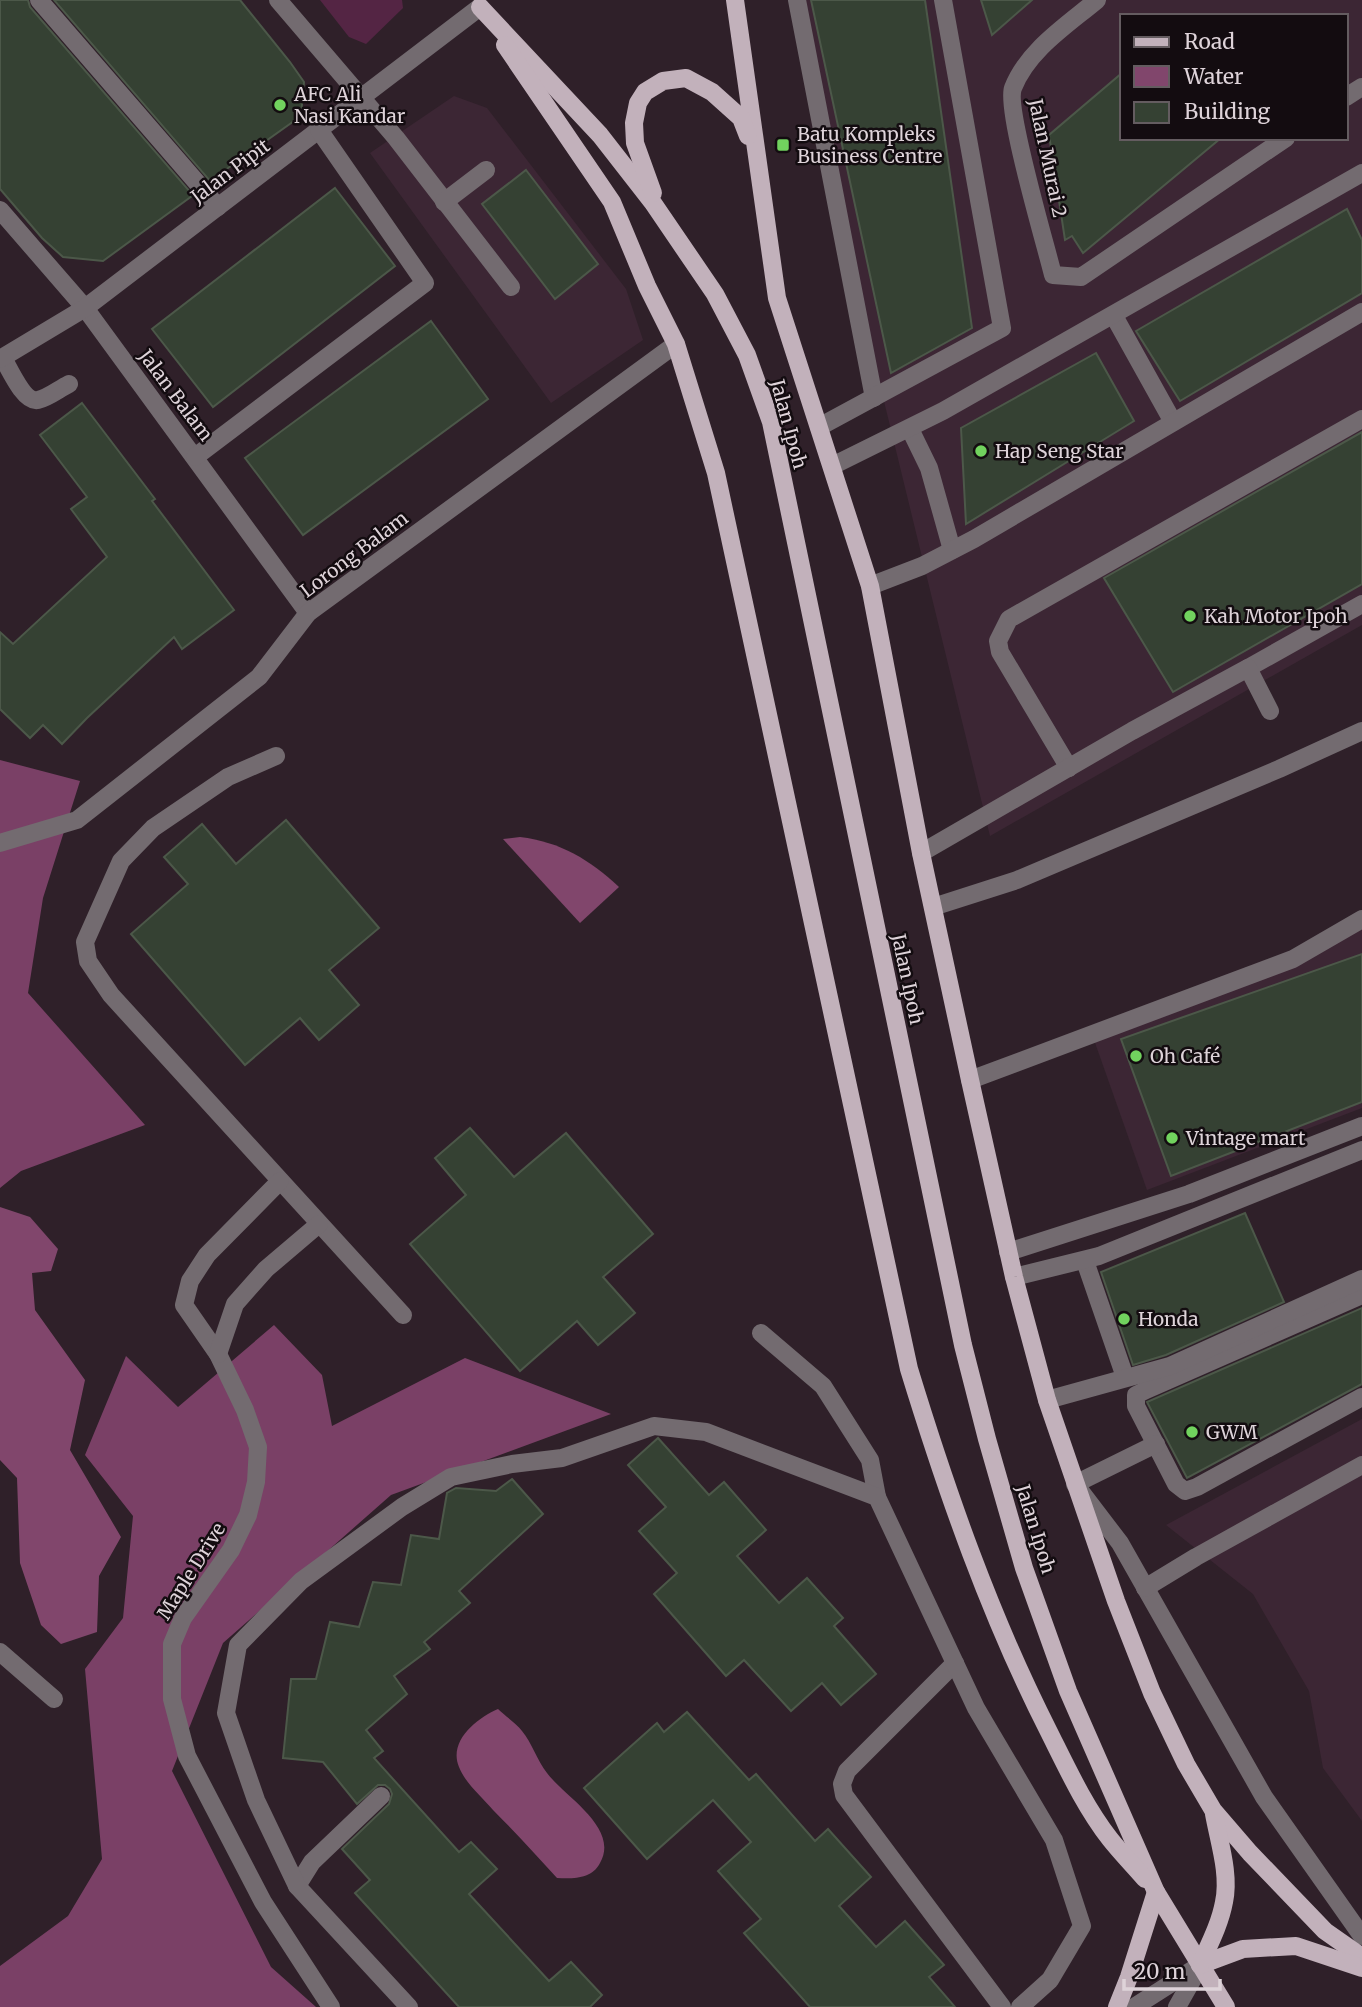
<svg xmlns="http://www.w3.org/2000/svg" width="1362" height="2007" viewBox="0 0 1362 2007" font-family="Merriweather,serif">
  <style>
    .built { fill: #3c2634; fill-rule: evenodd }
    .green { fill: #542544 }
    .forest { fill: #7a4066 }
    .water { fill: #81466c }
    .building { fill: #354133; stroke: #4c5849; stroke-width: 2 }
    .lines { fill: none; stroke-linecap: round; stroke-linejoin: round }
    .minor { stroke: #736b70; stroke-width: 18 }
    .major { stroke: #c2b1bb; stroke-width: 18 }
    .poi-dot { fill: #71d25e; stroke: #130c10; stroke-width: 2.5 }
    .labels { text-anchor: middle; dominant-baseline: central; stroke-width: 5; stroke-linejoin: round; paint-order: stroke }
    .poi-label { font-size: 19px; fill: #ded3d9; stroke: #130c10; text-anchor: start }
    .street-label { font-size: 19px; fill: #ded3d9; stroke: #130c10 }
  </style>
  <rect width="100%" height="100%" fill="#2f2029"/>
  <g class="built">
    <path d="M804,0H1362V625L990,836L871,348ZM1122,16H1346V138H1122Z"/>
    <polygon points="454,96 487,108 626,289 643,340 551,403 370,153"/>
    <polygon points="1362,921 1362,1108 1147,1190 1093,1037"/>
    <polygon points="1362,1419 1362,1821 1323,1768 1309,1691 1253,1594 1166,1525"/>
  </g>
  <polygon class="green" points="320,0 402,0 403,8 366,44 349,37"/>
  <g class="forest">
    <polygon points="0,760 80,781 43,898 28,993 145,1125 21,1171 0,1188"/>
    <polygon points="274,1325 322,1375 332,1426 465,1358 611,1414 391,1495 223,1643 172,1771 271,1967 316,2007 0,2007 0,1966 68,1916 102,1859 85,1669 123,1618 133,1516 85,1455 126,1356 178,1407"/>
  </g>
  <g class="water">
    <path d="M520,837C561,842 590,860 619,887L580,923L503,839Z"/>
    <polygon points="0,1207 30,1217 58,1249 51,1271 32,1273 35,1310 85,1380 70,1450 121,1537 99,1576 97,1632 61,1644 41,1625 20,1563 17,1478 0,1460"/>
    <path d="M498,1709C505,1716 516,1723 522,1731C532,1743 537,1760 547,1773C565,1797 620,1828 600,1863C592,1879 573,1879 557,1878C536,1855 515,1832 493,1810C482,1797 465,1783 459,1767C448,1741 477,1718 498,1709Z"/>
  </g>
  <g class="building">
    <polygon points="0,0 28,0 30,7 192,194 192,196 103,261 63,257 42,238 0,189"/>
    <polygon points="54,0 240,0 290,62 304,82 301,116 210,181"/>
    <polygon points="811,0 925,0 972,328 891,373"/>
    <polygon points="981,0 1032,0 992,35"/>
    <polygon points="1122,73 1122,138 1221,138 1083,253 1072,236 1065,240 1049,135"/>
    <polygon points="526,170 598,264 555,299 482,204"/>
    <polygon points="335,188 395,266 213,407 152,329"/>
    <polygon points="1347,209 1362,240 1362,293 1180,401 1136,331"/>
    <polygon points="431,321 488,399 303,535 245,458"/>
    <polygon points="1096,353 1134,421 966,524 961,428"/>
    <polygon points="82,403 155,499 152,501 234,610 182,649 174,637 87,718 62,744 43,725 30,738 0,709 0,632 13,644 107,557 71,509 87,497 40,435"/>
    <polygon points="1362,432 1362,584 1173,692 1104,578"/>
    <polygon points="286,820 379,928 329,970 359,1005 319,1040 300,1018 245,1065 131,934 188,884 164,857 202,824 236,864"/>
    <polygon points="1362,954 1362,1102 1171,1176 1121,1039"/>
    <polygon points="470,1128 514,1177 566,1133 653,1234 603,1277 635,1313 598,1345 577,1321 520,1371 410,1244 466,1195 435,1158"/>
    <polygon points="1245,1213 1284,1302 1166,1355 1133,1365 1101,1272"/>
    <polygon points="1362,1308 1362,1384 1187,1478 1147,1402"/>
    <polygon points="658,1438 709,1495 724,1482 766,1530 737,1556 779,1603 807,1578 843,1618 834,1626 876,1674 841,1705 822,1683 791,1711 744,1660 726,1676 654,1594 677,1573 639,1531 666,1507 628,1465"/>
    <polygon points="512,1479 543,1514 459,1591 470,1603 424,1642 430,1649 394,1676 407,1694 366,1730 383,1751 374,1758 459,1852 471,1842 497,1869 469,1894 549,1981 571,1962 602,1995 590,2007 459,2007 355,1893 370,1880 342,1849 389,1804 392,1794 390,1789 385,1785 378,1785 357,1804 323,1762 283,1758 291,1679 316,1679 330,1622 359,1627 373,1582 401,1585 411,1535 439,1539 447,1493 456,1488 496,1491"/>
    <polygon points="687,1712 749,1780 756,1774 815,1841 828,1829 871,1877 839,1906 876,1947 905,1921 944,1965 929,1977 955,2007 810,2007 744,1933 761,1919 718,1871 751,1842 713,1800 647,1859 584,1788 657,1723 664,1732"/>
  </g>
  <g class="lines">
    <g class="minor">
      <polyline points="39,0 218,207"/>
      <polyline points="278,0 396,138 511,287"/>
      <polyline points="797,0 874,398"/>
      <path d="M1097,0C1067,25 1028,50 1013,88C1005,108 1046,246 1053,275L1081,277L1286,138"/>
      <polyline points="1346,97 1362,87"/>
      <polyline points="444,202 486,170"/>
      <polyline points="0,210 85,308 308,613"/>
      <polyline points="1114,316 1173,422"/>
      <path d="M3,358C9,368 24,403 38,400C48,398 59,389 69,384"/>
      <polyline points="0,359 85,308 480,7"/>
      <polyline points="819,427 1002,328 943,0"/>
      <polyline points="910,429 929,468 952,550"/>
      <polyline points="195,457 425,283 319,130"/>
      <polyline points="832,466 943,411 1362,173"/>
      <polyline points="870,586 922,566 974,539 1362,312"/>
      <polyline points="1248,668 1362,604"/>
      <polyline points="276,756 228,777 153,828 121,861 85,942 88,961 111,995 403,1315"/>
      <polyline points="1069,768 1000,652 998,641 1009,619 1362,419"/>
      <polyline points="0,843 77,820 259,677 308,613 676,344"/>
      <polyline points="921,853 1132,731 1248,668 1270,711"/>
      <polyline points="933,907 1017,880 1279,769 1362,731"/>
      <polyline points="970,1080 1293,959 1362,919"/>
      <polyline points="280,1181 207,1255 190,1281 184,1305 218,1354 245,1410 258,1447 256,1482 248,1515 231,1550 183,1618 172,1644 172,1699 187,1756 263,1902 331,2007"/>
      <polyline points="1008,1252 1189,1194 1362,1126"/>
      <polyline points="1085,1261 1125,1377"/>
      <polyline points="1014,1277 1099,1256 1362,1150"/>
      <polyline points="1362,1295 1146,1390 1136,1395 1136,1406 1176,1484 1185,1491 1197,1487 1362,1397"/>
      <polyline points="761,1333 823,1386 870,1460 877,1497"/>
      <polyline points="218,1354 235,1304 266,1269 319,1224"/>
      <polyline points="1047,1400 1170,1366 1362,1279"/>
      <polyline points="1156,1444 1075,1484 1120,1543 1264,1797 1362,1936"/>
      <polyline points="1145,1588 1196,1557 1362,1465"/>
      <polyline points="0,1652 54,1699"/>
      <polyline points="955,1663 847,1771 842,1784 844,1795 1002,2007"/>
      <polyline points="297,1886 312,1862 381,1796"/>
      <polyline points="409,2007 297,1886 256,1800 226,1713 238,1645 301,1581 402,1507 451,1477 512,1464 562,1458 654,1426 706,1432 877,1497 976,1708 1054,1840 1082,1926 1050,1980 1020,2007"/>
      <polyline points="1134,2007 1200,1965"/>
      <polyline points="1177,2007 1199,1968"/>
    </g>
    <g class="major">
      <polyline points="735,0 777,298 870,586 921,853 970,1080 1014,1277 1047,1400 1116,1601 1152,1693 1186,1764 1213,1810 1250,1853 1325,1931 1362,1957"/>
      <polyline points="480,7 600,135 653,203 715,294 747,355 771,422 963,1345 987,1439 1024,1568 1068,1691 1156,1892 1226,2007"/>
      <path d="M505,45L612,202L647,286L676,344L716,473L909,1369C947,1493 990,1616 1049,1732C1067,1768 1085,1807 1110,1839C1121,1853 1133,1865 1145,1879"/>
      <polyline points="653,193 635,143 634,123 638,103 645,92 663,81 686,78 712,92 741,118 748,136"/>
      <polyline points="1200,1965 1243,1949 1296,1946 1362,1968"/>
      <path d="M1200,1965C1209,1945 1220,1924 1224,1902C1230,1874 1219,1842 1214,1814"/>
      <polyline points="1117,2007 1129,1977 1156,1892"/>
    </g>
  </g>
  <g class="poi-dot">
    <circle cx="280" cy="105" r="7"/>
    <rect x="776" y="138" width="14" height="14" rx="3.5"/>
    <circle cx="981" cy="451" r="7"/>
    <circle cx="1190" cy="616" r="7"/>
    <circle cx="1136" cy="1056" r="7"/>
    <circle cx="1172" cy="1138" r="7"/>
    <circle cx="1124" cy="1319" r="7"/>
    <circle cx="1192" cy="1432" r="7"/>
  </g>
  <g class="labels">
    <g class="poi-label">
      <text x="294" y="94">AFC Ali<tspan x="294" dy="22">Nasi Kandar</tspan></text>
      <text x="797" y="134">Batu Kompleks<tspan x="797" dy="22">Business Centre</tspan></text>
      <text x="995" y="451">Hap Seng Star</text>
      <text x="1204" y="616">Kah Motor Ipoh</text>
      <text x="1150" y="1056">Oh Café</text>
      <text x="1186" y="1138">Vintage mart</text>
      <text x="1138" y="1319">Honda</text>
      <text x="1206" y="1432">GWM</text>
    </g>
    <g class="street-label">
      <text transform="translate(1048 158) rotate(78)">Jalan Murai 2</text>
      <text transform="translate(230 171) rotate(-37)">Jalan Pipit</text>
      <text transform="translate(176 395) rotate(53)">Jalan Balam</text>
      <text transform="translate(789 424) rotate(75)">Jalan Ipoh</text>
      <text transform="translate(354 554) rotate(-37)">Lorong Balam</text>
      <text transform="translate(908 979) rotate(78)">Jalan Ipoh</text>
      <text transform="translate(1036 1529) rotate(73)">Jalan Ipoh</text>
      <text transform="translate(191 1571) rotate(-58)">Maple Drive</text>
    </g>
  </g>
  <rect x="1120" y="14" width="228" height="126" fill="#130c10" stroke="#645c60" stroke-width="2"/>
  <rect x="1134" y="37" width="35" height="10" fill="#c2b1bb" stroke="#645c60" stroke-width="2"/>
  <text x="1184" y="49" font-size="21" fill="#ded3d9">Road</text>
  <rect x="1134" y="66" width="35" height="21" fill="#81466c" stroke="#645c60" stroke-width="2"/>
  <text x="1184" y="84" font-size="21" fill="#ded3d9">Water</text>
  <rect x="1134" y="102" width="35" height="21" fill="#354133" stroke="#645c60" stroke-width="2"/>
  <text x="1184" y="119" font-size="21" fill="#ded3d9">Building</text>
  <path d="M1124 1979v10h96v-10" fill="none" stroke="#ded3d9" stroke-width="3.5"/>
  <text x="1134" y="1979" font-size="21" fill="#ded3d9" stroke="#130c10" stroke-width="5" paint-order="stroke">20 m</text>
</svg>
